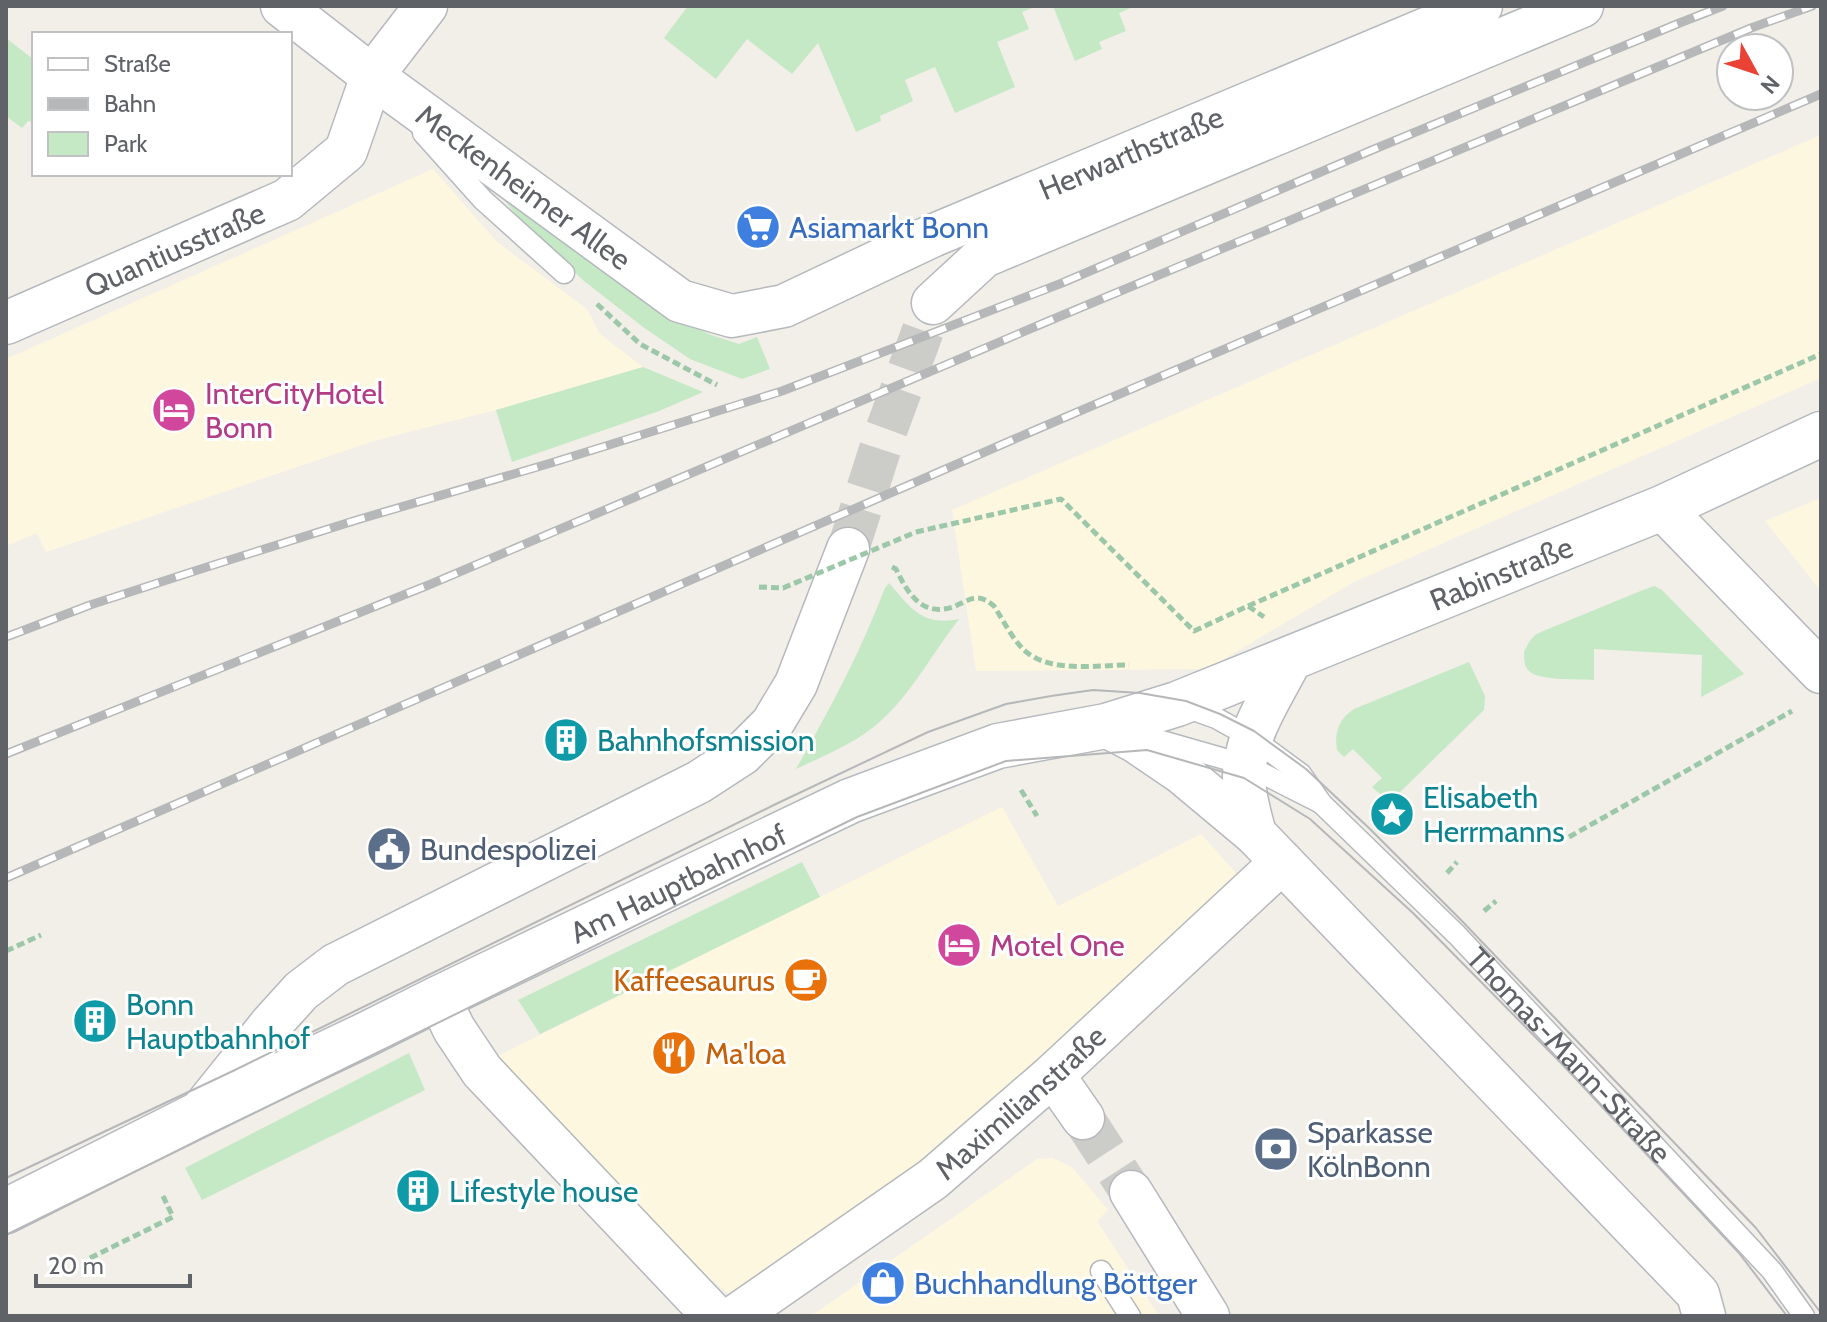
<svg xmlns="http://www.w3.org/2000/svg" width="1827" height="1322" viewBox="0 0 1827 1322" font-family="Cabin,sans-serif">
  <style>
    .commercial { fill: #fef7e0 }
    .green { fill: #c5e8c5 }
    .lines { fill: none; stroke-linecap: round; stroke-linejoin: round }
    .street-tunnel { stroke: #ccccc8; stroke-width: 42; stroke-dasharray: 42 21; stroke-linecap: butt }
    .lane-casing { stroke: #b5b8bc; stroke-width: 23 }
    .street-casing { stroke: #b5b8bc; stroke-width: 45 }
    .secondary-casing { stroke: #b6babf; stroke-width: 47 }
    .path { stroke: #9cc7a9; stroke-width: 5; stroke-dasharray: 8 4; stroke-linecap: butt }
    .lane { stroke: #fff; stroke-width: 20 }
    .street { stroke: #fff; stroke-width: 42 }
    .secondary { stroke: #fff; stroke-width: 44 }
    .tram { stroke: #b6b7b8; stroke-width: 2 }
    .rail-casing { stroke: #b6b7b8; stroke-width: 9 }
    .rail { stroke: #fff; stroke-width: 6; stroke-dasharray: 18; stroke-linecap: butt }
    .path-bridge { stroke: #9cc7a9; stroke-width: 5; stroke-dasharray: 8 4; stroke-linecap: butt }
    .labels { text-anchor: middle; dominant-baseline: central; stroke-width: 6; stroke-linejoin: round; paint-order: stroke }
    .street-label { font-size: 30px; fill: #5f6368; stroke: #fff }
    .shop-label { font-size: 30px; fill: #366cbe; stroke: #fff; text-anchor: start }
    .hotel-label { font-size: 30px; fill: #b23c85; stroke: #fff; text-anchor: start }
    .culture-label { font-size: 30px; fill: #0d838f; stroke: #fff; text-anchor: start }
    .service-label { font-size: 30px; fill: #4e5e75; stroke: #fff; text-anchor: start }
    .food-label { font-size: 30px; fill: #c56008; stroke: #fff; text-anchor: end }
  </style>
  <rect width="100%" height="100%" fill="#f1efe8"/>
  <g class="commercial">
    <polygon points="1821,135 1821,378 1354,582 1207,669 976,671 952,510"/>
    <polygon points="433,169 497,242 587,309 600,334 643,367 496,410 377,440 46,552 37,533 6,546 6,359"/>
    <polygon points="1821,498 1821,591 1765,521"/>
    <polygon points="1002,807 1058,906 1201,834 1243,881 1054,1086 734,1298 459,1075"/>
    <polygon points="1052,1158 1072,1167 1108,1210 1097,1221 1159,1316 811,1316 1037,1159"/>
  </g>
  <g class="green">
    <polygon points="688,6 1037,6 1022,12 1029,29 997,42 1015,87 955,113 935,67 905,80 913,101 880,116 881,121 856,132 818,43 792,74 747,39 716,79 664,38"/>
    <polygon points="1053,6 1132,6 1133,7 1119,13 1126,31 1099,42 1102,49 1075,61"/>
    <polygon points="6,38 34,60 34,122 28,121 22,128 6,116"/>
    <polygon points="477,165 678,319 711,335 739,344 757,337 770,369 742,379 690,359 643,327 584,281 520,220"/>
    <polygon points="643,367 703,392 659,411 512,462 496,410"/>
    <path d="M889,583C910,607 922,627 959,619C928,659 902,712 858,738C838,750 817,759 796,769C830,709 860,653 885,588Z"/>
    <path d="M1654,586L1662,590L1744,674L1701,697L1702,655L1594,649V680C1579,679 1539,681 1529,671C1524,666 1524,659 1524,652L1529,642L1535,635L1541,632L1643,590Z"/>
    <path d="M1469,662L1485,696L1484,710L1398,794C1386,801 1381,795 1372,787L1382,778L1353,749L1344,757L1337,750C1334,732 1339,719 1354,709Z"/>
    <polygon points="802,862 820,897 540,1034 518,1000"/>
    <polygon points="409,1053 425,1090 202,1200 185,1168"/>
  </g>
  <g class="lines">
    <g class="street-tunnel">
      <polyline points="848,549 886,431 933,303"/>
      <polyline points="1083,1118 1131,1192"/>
    </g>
    <g class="lane-casing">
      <g id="lane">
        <polyline points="423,133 483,200 564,273"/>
        <path id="s1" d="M1185,707L1216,718L1252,738L1301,774L1322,804L1457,935L1772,1271L1804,1316"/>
        <polyline points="1155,739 1246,765 1319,802"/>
        <polyline points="1101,1271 1130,1316"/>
      </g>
    </g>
    <g class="street-casing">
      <g id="street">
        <path id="s2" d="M282,6L372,76L680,301L732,316L784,306L932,236L1481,6"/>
        <polyline points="933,303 984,256 1582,6"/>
        <path id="s3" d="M6,323L287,200L346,151L372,76L426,6"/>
        <polyline points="1662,508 1821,672"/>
        <polyline points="1106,726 1135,741 1182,773 1255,834 1698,1294 1704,1316"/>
        <path d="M1255,834C1250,815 1244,796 1244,777C1245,734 1272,696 1291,659"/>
        <polyline points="439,998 454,1029 482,1071 714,1316"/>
        <polyline points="1053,1075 1083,1118"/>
        <polyline points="199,1114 272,1023 301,991 335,965 699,782 742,754 772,724 796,684 848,549"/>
        <polyline points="1131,1192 1208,1316"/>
        <path id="s4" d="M736,1316L933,1179L1053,1075L1282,862"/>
      </g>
    </g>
    <g class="secondary-casing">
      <g id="secondary">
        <path id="s5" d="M6,1211L199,1114L365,1035L439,998L850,801L998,746L1106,726L1177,704L1662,508L1821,434"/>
      </g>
    </g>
    <g class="path">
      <polyline points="597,304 640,344 717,385"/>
      <polyline points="916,532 1061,499 1194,631 1248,606 1264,617"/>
      <path d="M892,567L896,569C908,594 922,617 953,607C961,604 969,598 977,598C984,598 989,602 994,606C1003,620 1012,638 1023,649C1048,674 1097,665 1129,665"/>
      <polyline points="1248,606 1821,354"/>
      <polyline points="1021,790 1037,816"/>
      <polyline points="6,806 7,806"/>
      <polyline points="1569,837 1792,711"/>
      <polyline points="1447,873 1457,862"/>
      <polyline points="1484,911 1496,901"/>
      <polyline points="6,951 41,935"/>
      <polyline points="90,1258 173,1217 163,1196"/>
    </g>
    <use href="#lane" class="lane"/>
    <use href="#street" class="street"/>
    <use href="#secondary" class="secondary"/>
    <g class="tram">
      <polyline points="6,1178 235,1070 778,803 928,732 1006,704 1051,696 1093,690 1140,693 1186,701 1220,714 1254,731 1306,769 1370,829 1461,920 1756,1228 1821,1313"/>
      <polyline points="6,1235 857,817 1006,761 1147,750 1244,778 1310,819 1413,913 1561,1063 1739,1253 1787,1316"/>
    </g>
    <g class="rail-casing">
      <g id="rail">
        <polyline points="6,637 90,605 207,567 360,519 551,463 782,391 1062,283 1372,150 1677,24 1723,6"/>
        <polyline points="6,754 431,584 1051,320 1751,28 1812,6"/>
        <polyline points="6,878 1033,431 1821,94"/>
      </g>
    </g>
    <use href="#rail" class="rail"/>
    <polyline class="path-bridge" points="759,587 783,588 916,532"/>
  </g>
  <defs>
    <g id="supermarket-disc" transform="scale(2.3)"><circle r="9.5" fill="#3f7fe0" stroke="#fff"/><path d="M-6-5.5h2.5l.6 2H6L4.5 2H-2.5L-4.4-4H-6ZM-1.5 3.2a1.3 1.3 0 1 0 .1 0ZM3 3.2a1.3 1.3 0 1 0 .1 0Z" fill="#fff"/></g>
    <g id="hotel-disc" transform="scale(2.3)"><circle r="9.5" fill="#d1479c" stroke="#fff"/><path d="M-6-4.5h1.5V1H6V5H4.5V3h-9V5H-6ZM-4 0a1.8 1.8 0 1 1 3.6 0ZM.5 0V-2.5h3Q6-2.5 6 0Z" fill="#fff"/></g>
    <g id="building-disc" transform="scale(2.3)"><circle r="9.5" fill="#0f9aa8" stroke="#fff"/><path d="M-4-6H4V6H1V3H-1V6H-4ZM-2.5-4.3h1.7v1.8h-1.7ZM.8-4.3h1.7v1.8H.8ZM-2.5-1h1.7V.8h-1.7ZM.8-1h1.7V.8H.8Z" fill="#fff"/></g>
    <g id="sight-disc" transform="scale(2.3)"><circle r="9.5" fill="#0f9aa8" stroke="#fff"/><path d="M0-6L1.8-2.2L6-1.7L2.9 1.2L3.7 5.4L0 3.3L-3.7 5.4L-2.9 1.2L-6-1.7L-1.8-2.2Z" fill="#fff"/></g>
    <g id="civic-disc" transform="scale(2.3)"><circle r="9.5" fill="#5c6f8a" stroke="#fff"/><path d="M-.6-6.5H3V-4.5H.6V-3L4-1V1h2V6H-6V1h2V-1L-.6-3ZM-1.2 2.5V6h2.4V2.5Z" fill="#fff"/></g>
    <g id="cafe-disc" transform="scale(2.3)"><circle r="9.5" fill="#e8710a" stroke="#fff"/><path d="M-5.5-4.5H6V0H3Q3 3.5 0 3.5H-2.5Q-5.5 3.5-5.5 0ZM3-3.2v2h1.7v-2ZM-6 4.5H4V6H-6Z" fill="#fff"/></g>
    <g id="restaurant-disc" transform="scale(2.3)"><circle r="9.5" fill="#e8710a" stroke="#fff"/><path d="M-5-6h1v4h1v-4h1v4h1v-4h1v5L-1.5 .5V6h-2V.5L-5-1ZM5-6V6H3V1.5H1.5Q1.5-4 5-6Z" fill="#fff"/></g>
    <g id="bank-disc" transform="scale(2.3)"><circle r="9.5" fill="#5c6f8a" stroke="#fff"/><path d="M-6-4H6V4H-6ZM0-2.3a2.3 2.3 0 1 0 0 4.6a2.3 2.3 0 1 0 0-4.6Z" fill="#fff"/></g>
    <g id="shop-disc" transform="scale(2.3)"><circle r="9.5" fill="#3f7fe0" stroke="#fff"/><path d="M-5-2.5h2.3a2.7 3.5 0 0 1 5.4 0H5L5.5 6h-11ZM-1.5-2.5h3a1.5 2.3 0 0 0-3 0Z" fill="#fff"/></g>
  </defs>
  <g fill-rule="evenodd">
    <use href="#supermarket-disc" x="758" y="227"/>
    <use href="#hotel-disc" x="174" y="410"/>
    <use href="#building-disc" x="566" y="740"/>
    <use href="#sight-disc" x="1392" y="814"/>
    <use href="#civic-disc" x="389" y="849"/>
    <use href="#hotel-disc" x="959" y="945"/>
    <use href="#cafe-disc" x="806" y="980"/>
    <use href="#building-disc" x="95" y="1021"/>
    <use href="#restaurant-disc" x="674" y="1053"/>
    <use href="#bank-disc" x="1276" y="1149"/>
    <use href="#building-disc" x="418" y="1191"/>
    <use href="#shop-disc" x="883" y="1283"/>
  </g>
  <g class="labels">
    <g class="street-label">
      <text stroke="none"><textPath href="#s2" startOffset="982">Herwarthstraße</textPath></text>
      <text stroke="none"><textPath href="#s2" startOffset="302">Meckenheimer Allee</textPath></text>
      <text stroke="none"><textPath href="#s3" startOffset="184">Quantiusstraße</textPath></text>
      <text stroke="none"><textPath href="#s5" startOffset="1630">Rabinstraße</textPath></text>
      <text stroke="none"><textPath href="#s5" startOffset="748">Am Hauptbahnhof</textPath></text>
      <text stroke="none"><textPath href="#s1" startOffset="524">Thomas-Mann-Straße</textPath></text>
      <text stroke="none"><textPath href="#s4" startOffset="356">Maximilianstraße</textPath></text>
    </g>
    <g class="shop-label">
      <text x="789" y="227">Asiamarkt Bonn</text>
      <text x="914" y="1283">Buchhandlung Böttger</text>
    </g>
    <g class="hotel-label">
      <text x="205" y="393">InterCityHotel<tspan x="205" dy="34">Bonn</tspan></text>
      <text x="990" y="945">Motel One</text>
    </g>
    <g class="culture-label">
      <text x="597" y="740">Bahnhofsmission</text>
      <text x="1423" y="797">Elisabeth<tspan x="1423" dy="34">Herrmanns</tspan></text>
      <text x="126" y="1004">Bonn<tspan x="126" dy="34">Hauptbahnhof</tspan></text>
      <text x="449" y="1191">Lifestyle house</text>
    </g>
    <g class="service-label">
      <text x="420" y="849">Bundespolizei</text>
      <text x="1307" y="1132">Sparkasse<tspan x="1307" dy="34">KölnBonn</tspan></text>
    </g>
    <g class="food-label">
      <text x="775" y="980">Kaffeesaurus</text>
      <text x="705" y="1053" text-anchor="start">Ma'loa</text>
    </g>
  </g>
  <rect width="1827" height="1322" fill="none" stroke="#5f6368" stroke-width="16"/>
  <rect x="32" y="32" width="260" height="144" fill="#ffffff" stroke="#bfc1c3" stroke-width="2"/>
  <rect x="48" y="58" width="40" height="12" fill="#ffffff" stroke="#bfc1c3" stroke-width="2"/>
  <text x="104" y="72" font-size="24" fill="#5f6368">Straße</text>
  <rect x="48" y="98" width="40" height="12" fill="#b6b7b8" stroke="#bfc1c3" stroke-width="2"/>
  <text x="104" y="112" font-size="24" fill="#5f6368">Bahn</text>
  <rect x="48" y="132" width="40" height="24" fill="#c5e8c5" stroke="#bfc1c3" stroke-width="2"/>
  <text x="104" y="152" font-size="24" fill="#5f6368">Park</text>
  <g transform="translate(1755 72) rotate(130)"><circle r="38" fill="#ffffff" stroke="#bfc1c3" stroke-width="2"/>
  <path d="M0-6L14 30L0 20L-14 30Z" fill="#ea4335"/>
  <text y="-12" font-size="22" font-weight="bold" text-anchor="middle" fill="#5f6368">N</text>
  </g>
  <path d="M36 1274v12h154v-12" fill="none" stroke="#5f6368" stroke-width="4"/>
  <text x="48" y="1274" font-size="24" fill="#5f6368" stroke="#ffffff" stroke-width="6" paint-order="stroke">20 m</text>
</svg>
